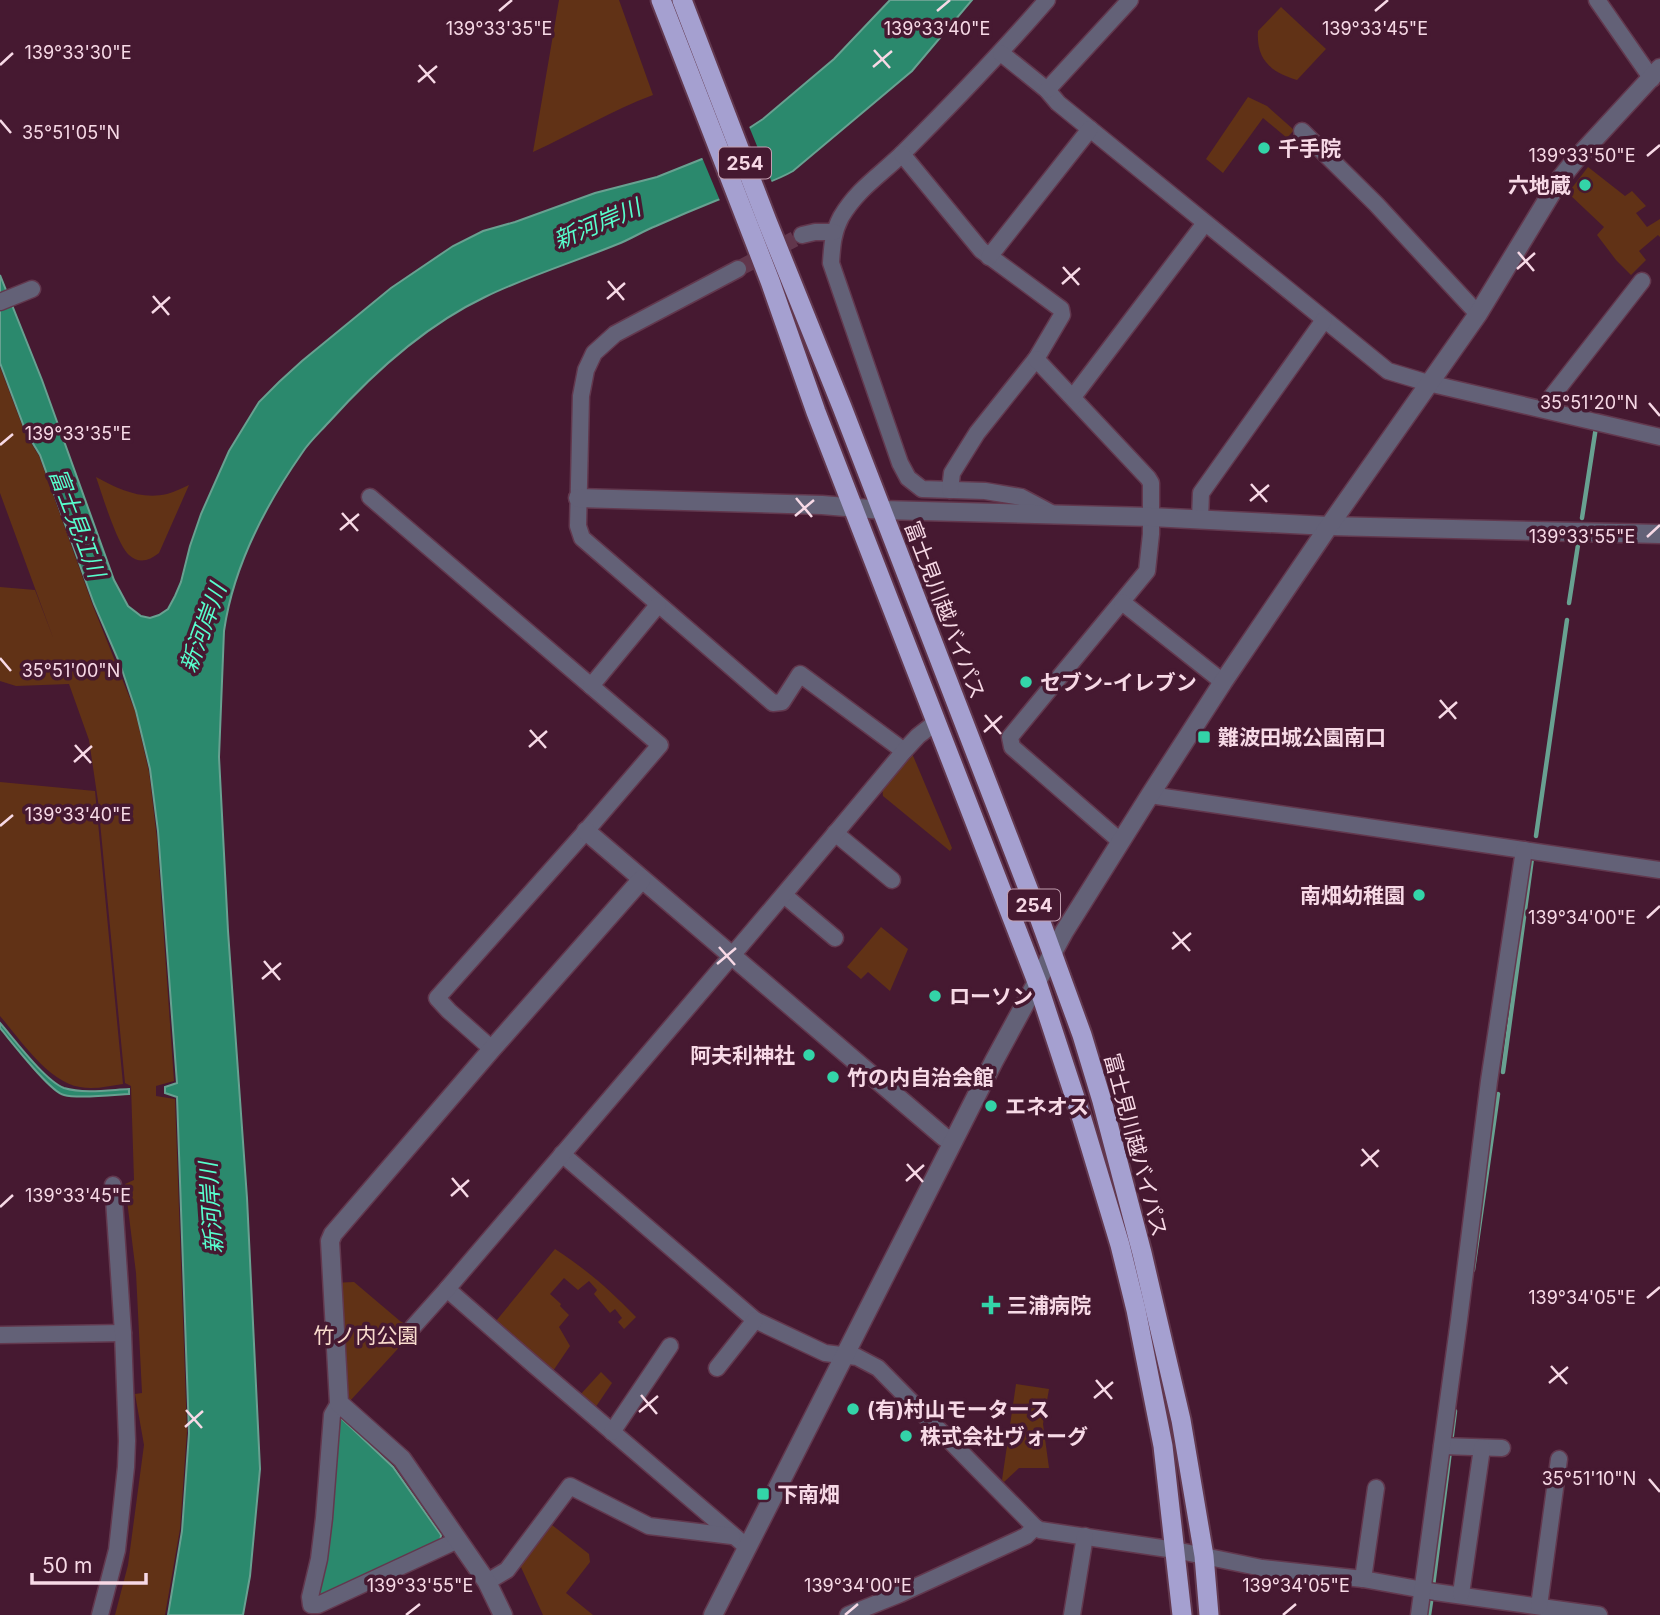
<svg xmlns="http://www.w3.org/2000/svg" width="1660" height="1615" viewBox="0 0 1660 1615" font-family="Inter,'Noto Sans JP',sans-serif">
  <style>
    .green { fill: #613216 }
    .water { fill: #2b896d; stroke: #68a191; stroke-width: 2 }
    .pier { fill: #461931 }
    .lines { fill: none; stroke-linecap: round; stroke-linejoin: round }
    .stream { stroke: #68a191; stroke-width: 4.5 }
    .minor-tunnel { stroke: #61364c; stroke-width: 16; stroke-dasharray: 16 8; stroke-linecap: butt }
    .minor-casing { stroke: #62384e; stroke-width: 19 }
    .tertiary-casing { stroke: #62384e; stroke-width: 21 }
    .trunk-casing { stroke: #62384e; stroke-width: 23 }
    .minor { stroke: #636177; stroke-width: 16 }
    .tertiary { stroke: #636177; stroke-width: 18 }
    .trunk { stroke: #a5a0d0; stroke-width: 19 }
    .ticks { fill: none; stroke: #f7d9e6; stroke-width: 2.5 }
    .poi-dot { fill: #33d4a8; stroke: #461931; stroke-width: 2.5 }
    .labels { text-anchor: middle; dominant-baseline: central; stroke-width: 7; stroke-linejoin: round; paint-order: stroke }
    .shield { fill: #461931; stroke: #c29fb0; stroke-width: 2 }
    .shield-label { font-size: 19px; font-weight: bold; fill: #f7d9e6 }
    .poi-label { font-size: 21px; font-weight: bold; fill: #f7d9e6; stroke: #461931; text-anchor: start }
    .street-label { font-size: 21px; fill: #f7d9e6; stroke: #461931 }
    .park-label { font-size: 21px; fill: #f9dccd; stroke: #461931 }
    .water-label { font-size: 23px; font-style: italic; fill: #57fecd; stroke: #461931 }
    .ticks-label { font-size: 18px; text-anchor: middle; fill: #f7d9e6; stroke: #461931; stroke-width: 7; stroke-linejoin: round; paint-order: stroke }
  </style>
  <rect width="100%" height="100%" fill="#461931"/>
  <g class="green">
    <path d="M559,0H619L653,95C612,110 573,134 533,152Z"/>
    <path d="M1281,7L1326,49L1297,80C1271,72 1256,60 1258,31Z"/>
    <polygon points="1248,97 1267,106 1294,130 1287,138 1263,118 1223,173 1206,159"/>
    <polygon points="1588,167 1625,196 1632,191 1646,206 1636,213 1647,227 1660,219 1660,237 1658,235 1639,251 1646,260 1631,275 1616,260 1597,235 1604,227 1568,193"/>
    <polygon points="0,367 25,433 39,456 93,606 135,711 149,772 157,839 174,1081 156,1086 156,1096 175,1099 187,1431 180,1529 165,1615 115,1615 128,1565 144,1445 135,1394 142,1393 136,1273 125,1184 134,1180 131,1086 125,1083 98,801 89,740 69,684 16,686 0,681 0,587 35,590 54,640 0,493"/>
    <path d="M96,477C118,489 141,500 167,494C174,492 182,488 189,485L159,553C149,561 139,564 129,555C117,544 102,494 96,477Z"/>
    <polygon points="911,751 952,848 950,851 883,796 882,787"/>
    <path d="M0,782L95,791L123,1084C109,1086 94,1090 80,1087C48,1082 20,1039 0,1016Z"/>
    <polygon points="881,927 908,949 890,991 868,972 861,979 847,967"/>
    <path d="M555,1249C587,1270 609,1289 636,1317L624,1329L618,1322L622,1318L615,1309L610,1313L594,1294L597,1290L589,1281L578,1290L564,1278L550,1294L561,1304L560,1306L569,1315L559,1327L570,1346L553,1371L496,1321Z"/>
    <polygon points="354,1282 400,1321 415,1330 350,1401 335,1387 330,1283"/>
    <polygon points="601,1372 612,1383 595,1408 580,1395"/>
    <polygon points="1016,1384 1049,1389 1043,1424 1049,1468 1019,1468 1004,1482 1002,1480"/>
    <polygon points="548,1525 552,1525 589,1554 590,1562 566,1593 593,1615 543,1615 520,1565"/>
  </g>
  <g class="water">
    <path d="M890,0H972L912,71L793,171C769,185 741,191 715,201C695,209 676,217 656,226C643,231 631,239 618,244C574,262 528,276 485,297C426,325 373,373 329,422C320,432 309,442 302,453C265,506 233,568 224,631L219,757L228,931L247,1198L260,1469L250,1576L243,1615H168L182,1531L189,1433L177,1097L165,1093V1087L177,1083L158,831L150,769L136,711L120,664L94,604L40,455L26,432L0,363V275L42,380L114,580L128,606L141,616L150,618L159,615L168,609L175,596L181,582L190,546L201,514L229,451L259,402L279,382L302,361L391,288L453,246L483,231L515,222L595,193L657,177L702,159L763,119L834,59Z"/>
    <path d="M0,1023C14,1039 45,1081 64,1088C84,1094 109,1090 129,1089V1094C113,1095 78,1099 64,1095C50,1092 11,1041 0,1028Z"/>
    <polygon points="341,1418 393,1467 441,1535 440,1543 323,1597 318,1592 331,1514 335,1476 338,1420"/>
  </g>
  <polygon class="pier" points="748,124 773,185 721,203 701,155"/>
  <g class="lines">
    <g class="stream">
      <polyline points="1582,518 1596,427"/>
      <polyline points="1569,603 1578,545"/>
      <polyline points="1536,836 1567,620"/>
      <polyline points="1503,1072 1532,858"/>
      <polyline points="1473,1270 1498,1094"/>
      <polyline points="1433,1586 1455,1411"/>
      <polyline points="1429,1615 1432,1595"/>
    </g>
    <polyline class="minor-tunnel" points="738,269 802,235"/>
    <g class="minor-casing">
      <g id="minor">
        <path d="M1047,0C1001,53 953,103 904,152C882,174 858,188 841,217C833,232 832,246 831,263L900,463L908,478L922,489L985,491L1021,497L1053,514"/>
        <polyline points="1597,0 1652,79"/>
        <polyline points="1001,53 1047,90 1058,103 1388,371 1428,383 1660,437"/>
        <polyline points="1047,90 1130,0"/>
        <polyline points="1302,131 1376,204 1478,314"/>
        <polyline points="902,154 981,250 1061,309 1062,315 1036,359 977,433 952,473 950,490"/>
        <polyline points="802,235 815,232 834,232"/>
        <polyline points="989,257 1090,129"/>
        <polyline points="738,269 615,334 594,353 586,370 581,396 578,526 582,538 773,703 782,702 800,674 904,751"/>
        <polyline points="0,302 32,289"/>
        <polyline points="1036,359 1148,478 1151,483 1151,534 1147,571 1010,737 1012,747 1120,841"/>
        <polyline points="1073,397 1205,223"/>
        <polyline points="1542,409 1642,281"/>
        <polyline points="370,497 660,745 586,831 437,998 449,1011 492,1049"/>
        <polyline points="1200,519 1201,493 1324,320"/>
        <polyline points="1122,602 1223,682"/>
        <polyline points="591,686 658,605"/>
        <polyline points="1150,795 1660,870"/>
        <polyline points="835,833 892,880"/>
        <polyline points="784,895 835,938"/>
        <polyline points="562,1154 755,1320 825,1353 857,1357 878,1368 1035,1527 1040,1530 1175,1550 1262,1568 1363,1579 1435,1592 1599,1615"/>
        <polyline points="447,1289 534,1365 747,1547"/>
        <path d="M413,1327L447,1289C600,1110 754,932 904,751L918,736L936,722"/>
        <polyline points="0,1335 123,1333"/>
        <polyline points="717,1368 755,1320"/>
        <polyline points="339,1403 332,1415 324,1518 319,1559 310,1597 311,1605 318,1605 458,1540"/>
        <polyline points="612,1432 670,1346"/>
        <polyline points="1442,1446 1502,1448"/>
        <polyline points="1363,1579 1376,1488"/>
        <polyline points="487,1582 507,1570 570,1486 649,1526 732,1536"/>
        <polyline points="1461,1594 1482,1448"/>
        <polyline points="1539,1606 1559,1459"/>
        <polyline points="100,1615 117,1550 126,1467 127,1441 123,1333 113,1185"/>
        <polyline points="848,1615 900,1594 1026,1536 1035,1527"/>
        <polyline points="1072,1615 1085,1536"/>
        <polyline points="1419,1615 1459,1320 1489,1081 1524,850"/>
      </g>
    </g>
    <g class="tertiary-casing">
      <g id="tertiary">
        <polyline points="578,498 822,505 882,510 1151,517 1329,526 1660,534"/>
        <polyline points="586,831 944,1137 953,1141"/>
        <polyline points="503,1615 487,1582 402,1459 339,1403 330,1241 333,1234 492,1049 642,879"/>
        <polyline points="713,1615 994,1061 1064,932 1150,795 1223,682 1329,526 1478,314 1560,179 1577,158 1660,68"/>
      </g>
    </g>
    <g class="trunk-casing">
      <g id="trunk">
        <polyline points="661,0 770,281 816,412 1037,982 1082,1119 1120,1245 1136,1310 1163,1446 1182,1615"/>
        <polyline points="682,0 767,221 842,407 1039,917 1082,1035 1102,1101 1142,1253 1181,1420 1204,1556 1209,1615"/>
      </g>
    </g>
    <use href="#minor" class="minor"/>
    <use href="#tertiary" class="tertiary"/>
    <use href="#trunk" class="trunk"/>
  </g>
  <path class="ticks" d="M499,11L512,0M937,11L950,0M1375,11L1388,0M874,50L890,68M0,65L13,53M419,65L435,83M873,67L892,51M418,82L437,66M0,120L11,133M1647,156L1660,145M1518,252L1534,271M1063,267L1079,285M1517,269L1535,253M608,281L624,300M1062,284L1080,268M153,296L169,315M607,299L625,283M152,313L170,297M1649,403L1660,416M0,445L13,434M1251,484L1267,502M796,498L812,517M1250,501L1269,485M342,513L358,531M795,516L814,500M340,530L359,514M1647,537L1660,525M0,658L11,671M1440,700L1456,719M985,715L1001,734M1439,718L1457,702M530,730L546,748M984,732L1002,716M75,745L91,763M529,747L547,731M74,762L92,746M0,826L13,815M1647,918L1660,906M1173,932L1190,951M719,947L735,965M1172,949L1191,933M264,961L280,980M717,964L736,948M262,979L281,963M1362,1149L1378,1167M907,1164L923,1182M1361,1166L1379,1150M452,1178L468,1197M906,1181L924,1165M451,1196L469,1180M0,1207L13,1195M1647,1298L1660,1287M1551,1366L1567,1384M1096,1380L1112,1399M1549,1383L1568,1367M641,1395L657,1414M1094,1398L1113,1382M186,1410L202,1428M639,1412L658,1396M185,1427L203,1411M1649,1479L1660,1492M406,1615L420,1604M845,1615L858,1604M1283,1615L1296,1604"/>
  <g class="poi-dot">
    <circle cx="1264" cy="148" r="7"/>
    <circle cx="1585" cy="185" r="7"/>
    <circle cx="1026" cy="682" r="7"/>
    <rect x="1197" y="730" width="14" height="14" rx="3.5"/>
    <circle cx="1419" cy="895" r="7"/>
    <circle cx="935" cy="996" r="7"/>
    <circle cx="809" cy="1055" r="7"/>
    <circle cx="833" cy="1077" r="7"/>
    <circle cx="991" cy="1106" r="7"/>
    <path d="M987.5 1294.5h7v7h7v7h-7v7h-7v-7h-7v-7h7z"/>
    <circle cx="853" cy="1409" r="7"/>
    <circle cx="906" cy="1436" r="7"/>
    <rect x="756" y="1487" width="14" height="14" rx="3.5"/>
  </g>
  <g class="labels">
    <g class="shield">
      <rect x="719" y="147.5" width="52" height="31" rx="5"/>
      <rect x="1008" y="889.5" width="52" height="31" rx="5"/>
    </g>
    <g class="shield-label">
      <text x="745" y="163">254</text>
      <text x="1034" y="905">254</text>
    </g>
    <g class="poi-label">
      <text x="1278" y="148">千手院</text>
      <text x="1571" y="185" text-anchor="end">六地蔵</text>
      <text x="1040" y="682">セブン-イレブン</text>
      <text x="1218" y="737">難波田城公園南口</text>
      <text x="1405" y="895" text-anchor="end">南畑幼稚園</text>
      <text x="949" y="996">ローソン</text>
      <text x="795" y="1055" text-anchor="end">阿夫利神社</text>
      <text x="847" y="1077">竹の内自治会館</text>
      <text x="1005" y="1106">エネオス</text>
      <text x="1007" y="1305">三浦病院</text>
      <text x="867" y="1409">(有)村山モータース</text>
      <text x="920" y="1436">株式会社ヴォーグ</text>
      <text x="777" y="1494">下南畑</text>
    </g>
    <g class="street-label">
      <text transform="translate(945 610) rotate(69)">富士見川越バイパス</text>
      <text transform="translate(1136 1145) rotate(75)">富士見川越バイパス</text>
    </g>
    <g class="park-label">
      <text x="366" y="1335">竹ノ内公園</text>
    </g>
    <g class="water-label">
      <text transform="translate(597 224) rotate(-23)">新河岸川</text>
      <text transform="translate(77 523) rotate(69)">富士見江川</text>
      <text transform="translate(203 628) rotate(-70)">新河岸川</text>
      <text transform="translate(211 1208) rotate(-94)">新河岸川</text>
    </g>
  </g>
  <g class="ticks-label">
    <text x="499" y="35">139°33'35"E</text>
    <text x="937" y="35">139°33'40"E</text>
    <text x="1375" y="35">139°33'45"E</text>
    <text x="78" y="59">139°33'30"E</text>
    <text x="71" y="139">35°51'05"N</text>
    <text x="1582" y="162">139°33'50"E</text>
    <text x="1589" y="409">35°51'20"N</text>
    <text x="78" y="440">139°33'35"E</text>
    <text x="1582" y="543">139°33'55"E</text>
    <text x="71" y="677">35°51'00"N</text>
    <text x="78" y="821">139°33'40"E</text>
    <text x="1582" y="924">139°34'00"E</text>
    <text x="78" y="1202">139°33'45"E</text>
    <text x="1582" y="1304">139°34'05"E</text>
    <text x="1589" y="1485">35°51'10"N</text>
    <text x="420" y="1592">139°33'55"E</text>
    <text x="858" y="1592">139°34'00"E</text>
    <text x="1296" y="1592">139°34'05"E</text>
  </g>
  <path d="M32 1573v10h114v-10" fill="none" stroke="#f7d9e6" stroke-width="3.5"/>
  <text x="42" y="1573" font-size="21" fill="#f7d9e6" stroke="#461931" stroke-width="5" paint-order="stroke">50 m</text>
</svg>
